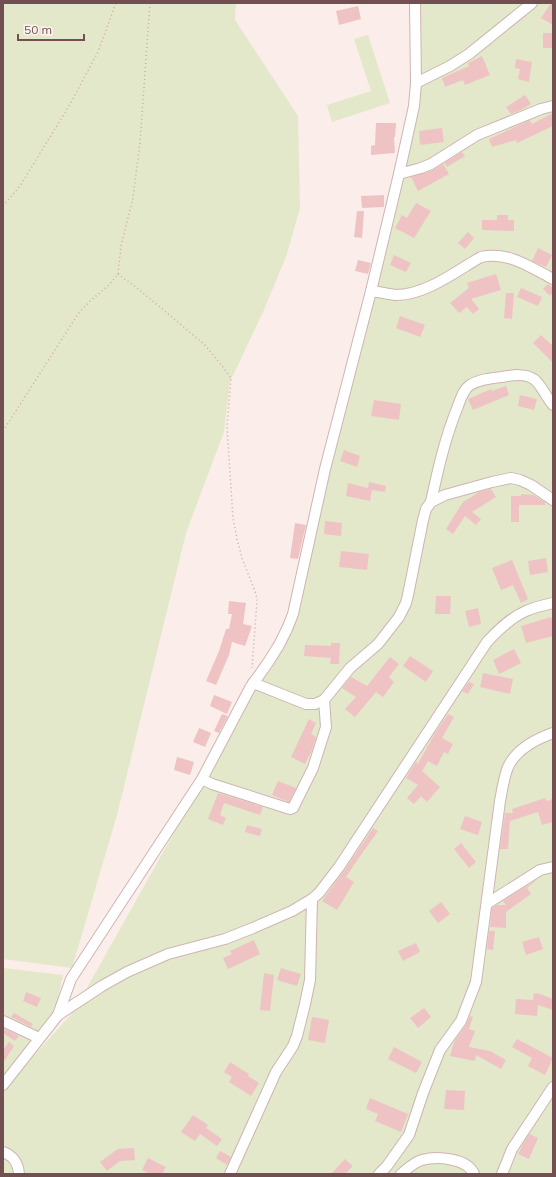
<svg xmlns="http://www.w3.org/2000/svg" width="556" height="1177" viewBox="0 0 556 1177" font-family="Mulish,sans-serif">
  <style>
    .green { fill: #e2e8c9 }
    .building { fill: #efc3c4 }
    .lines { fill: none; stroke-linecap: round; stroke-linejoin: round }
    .minor-casing { stroke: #cfb4b3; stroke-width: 12 }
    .path { stroke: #d4a6a7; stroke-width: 1.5; stroke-dasharray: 1 3; stroke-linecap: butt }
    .minor { stroke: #fff; stroke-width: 10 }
  </style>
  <rect width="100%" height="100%" fill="#fbedea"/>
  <g class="green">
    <polygon points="3,3 236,3 235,20 298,116 300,208 286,257 263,312 230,382 224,432 186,533 117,815 72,968 3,959"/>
    <polygon points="417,3 553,3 553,1174 3,1174 3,1093 31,1059 74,1011 257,685 289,634 309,546 416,105"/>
    <polygon points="368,35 390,103 332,122 327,105 371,91 354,39"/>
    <polygon points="3,968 63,975 55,1011 3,1078"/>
  </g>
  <g class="building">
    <polygon points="551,3 553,3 553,25 541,18"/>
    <polygon points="358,6 361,19 339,25 336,11"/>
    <rect x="543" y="33" width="10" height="15"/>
    <polygon points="482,56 490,75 465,85 463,80 445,87 442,78 469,66 468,63"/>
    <polygon points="516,59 532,62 529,82 518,79 520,69 515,68"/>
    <polygon points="525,95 531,104 521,110 511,114 506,107"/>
    <polygon points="553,113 553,126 517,143 516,140 492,147 489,139 530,120 532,124"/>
    <polygon points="376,123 396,123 395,137 394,137 395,153 371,155 371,146 375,145"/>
    <polygon points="442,128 444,142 420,145 419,131"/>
    <polygon points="462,152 465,156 447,167 444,163"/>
    <polygon points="443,164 449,174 418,191 411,177 433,170"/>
    <polygon points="384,195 384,207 362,208 361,196"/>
    <polygon points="416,203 431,211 414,238 395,228 402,215 407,218"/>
    <polygon points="357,211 364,211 362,238 354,237"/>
    <polygon points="497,215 508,215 508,220 514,220 514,231 482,230 482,220 497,220"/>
    <polygon points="468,232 474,238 465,249 458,243"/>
    <polygon points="538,248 552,255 546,267 532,261"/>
    <polygon points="394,255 411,263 406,272 390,265"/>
    <polygon points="358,260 371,263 368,274 355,271"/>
    <polygon points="496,274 501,290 471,299 479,309 473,314 467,307 459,313 450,303 469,288 467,283"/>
    <polygon points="548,284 553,288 553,292 550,296 543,289"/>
    <polygon points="521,288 542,297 538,306 517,297"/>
    <polygon points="506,293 514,293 512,319 504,318"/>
    <polygon points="400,316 425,325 420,337 396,328"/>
    <polygon points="541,335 553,346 553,363 533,343"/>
    <polygon points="506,386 509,395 473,410 468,399 491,389 492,391"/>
    <polygon points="520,395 537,399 534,410 518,406"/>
    <polygon points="374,400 401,404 399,420 371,416"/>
    <polygon points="344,450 360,456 357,467 340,461"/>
    <polygon points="369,482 386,486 385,492 372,490 370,501 346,496 348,483 368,488"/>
    <polygon points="491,489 496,497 472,512 481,519 476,525 465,516 453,534 446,529 463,502 479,492"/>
    <polygon points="521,494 533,495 545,502 545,505 519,505 519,522 511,522 511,496 521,496"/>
    <polygon points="325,521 342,523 341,536 324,534"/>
    <polygon points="295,523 306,525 298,559 290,558"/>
    <polygon points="341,551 369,554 367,570 339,567"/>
    <polygon points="546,558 548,572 530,575 528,561"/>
    <polygon points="512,560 528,599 521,603 513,585 501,590 492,568"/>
    <polygon points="436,596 451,596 450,614 435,614"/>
    <polygon points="229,601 246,603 243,624 252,626 245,646 232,642 229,655 216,685 206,681 219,651 226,629 229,629 232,614 228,614"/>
    <polygon points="478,608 481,624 469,627 465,611"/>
    <polygon points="551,617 553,622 553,636 526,643 521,626"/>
    <polygon points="331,643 340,643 339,664 330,664 331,658 304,656 305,645 331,646"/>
    <polygon points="514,649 521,663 499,674 493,660"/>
    <polygon points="410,656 433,671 426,682 403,666"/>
    <polygon points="390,657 399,664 389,677 394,682 383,697 376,692 355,717 345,709 356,697 342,688 351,677 367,686"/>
    <polygon points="483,673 513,679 510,694 480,687"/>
    <polygon points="469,682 474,684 468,694 462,691"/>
    <polygon points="214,695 232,702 227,714 210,706"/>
    <polygon points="222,714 228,716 219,733 214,731"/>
    <polygon points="448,714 454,717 442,738 453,744 448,754 444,752 437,766 428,761 422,771 440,787 427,802 421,796 414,804 407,798 418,785 406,778 416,762 418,764 435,733"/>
    <polygon points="309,719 316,723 311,734 316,737 312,750 305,764 291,757"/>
    <polygon points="199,728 211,733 205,747 193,742"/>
    <polygon points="177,757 194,762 190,775 174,770"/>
    <polygon points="278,781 296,788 289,802 272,795"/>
    <polygon points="218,793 263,807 260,815 224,803 220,815 226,818 223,825 208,819"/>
    <polygon points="545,798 546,801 553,799 553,822 542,825 538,812 510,821 508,849 500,849 505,813 513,813 512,809"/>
    <polygon points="465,816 482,822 478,835 460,829"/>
    <polygon points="247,825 262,829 260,836 245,832"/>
    <polygon points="373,828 378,831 358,859 346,877 354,882 337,910 322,901 344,871"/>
    <polygon points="461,843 476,862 469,868 454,849"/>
    <polygon points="538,879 527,888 531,894 506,912 506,928 490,927 492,908 497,905 506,905 503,901"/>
    <polygon points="441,902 450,914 438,923 429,911"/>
    <polygon points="489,931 495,931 493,950 487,949"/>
    <polygon points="539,937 543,949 526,955 522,942"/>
    <polygon points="254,940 260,954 228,969 223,958 232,954 230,951"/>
    <polygon points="416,943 420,952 403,961 398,951"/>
    <polygon points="281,968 301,974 297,986 277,980"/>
    <polygon points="264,973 274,975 270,1011 260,1010"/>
    <polygon points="26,992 41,998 37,1007 23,1001"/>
    <polygon points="534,993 540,994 553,999 553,1010 538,1005 537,1016 515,1014 516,999 533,1000"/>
    <polygon points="424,1008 431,1017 418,1028 410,1018"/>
    <polygon points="14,1013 33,1024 31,1027 11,1017"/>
    <polygon points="470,1016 473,1017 469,1029 475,1031 469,1047 490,1051 506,1060 501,1069 476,1055 475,1061 450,1056 454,1042 466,1025"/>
    <polygon points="312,1017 329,1020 325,1043 308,1040"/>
    <polygon points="5,1029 19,1036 15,1041 3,1033"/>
    <polygon points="517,1039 553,1058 545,1075 528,1066 532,1058 512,1047"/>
    <polygon points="9,1042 14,1046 3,1063 3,1050"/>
    <polygon points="394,1047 422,1062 416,1073 388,1059"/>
    <polygon points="230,1062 249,1074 248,1076 259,1083 251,1096 229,1082 232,1077 224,1072"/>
    <polygon points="446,1090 465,1091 464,1110 444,1109"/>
    <polygon points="370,1098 408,1114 401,1132 375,1121 378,1114 366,1109"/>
    <polygon points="193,1115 208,1125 206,1128 222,1139 217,1146 200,1134 195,1141 181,1132"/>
    <polygon points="529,1134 538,1138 529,1159 518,1154 522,1146"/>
    <polygon points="134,1148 135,1160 120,1161 107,1171 100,1162 118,1149"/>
    <polygon points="220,1151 231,1157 227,1165 216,1158"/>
    <polygon points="148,1158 166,1167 162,1174 150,1174 142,1170"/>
    <polygon points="345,1159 353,1166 345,1174 331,1174"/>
  </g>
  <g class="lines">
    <g class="minor-casing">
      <g id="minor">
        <polyline points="416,83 450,66 469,54 532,3"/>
        <polyline points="399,174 421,168 431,164 477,135 541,109 553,106"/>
        <path d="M371,291C379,292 388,294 396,295C426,295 456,271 481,257C508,251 530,267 553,279"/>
        <path d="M431,502C438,469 445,438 458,406C461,398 463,390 470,385C480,379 492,378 502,377C513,375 526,373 535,380C541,385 547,398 553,405"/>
        <polyline points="253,683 306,704 315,704 324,700 350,668 378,644 399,617 406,603 408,595 423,520 426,509 431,502 445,495 492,482 511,478 520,480 531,485 553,500"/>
        <polyline points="202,779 212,784 290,809 293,808 313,768 326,727 324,700"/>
        <polyline points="488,903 540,870 553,867"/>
        <polyline points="58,1015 71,979 202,779 250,688 269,661 279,645 287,629 293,614 325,469 371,291 399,174 414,106 416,83 415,3"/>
        <polyline points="3,1021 39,1038"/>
        <path d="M3,1085L58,1015L102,986L127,972L168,954L225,939L253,928L292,911L312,899L319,893L339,867L487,642C498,630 510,618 526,611C535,607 544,605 553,603"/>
        <path d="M3,1152C14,1156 18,1163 19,1174"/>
        <polyline points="230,1174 276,1072 293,1046 297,1036 305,1004 310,980 312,899"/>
        <path d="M379,1174L387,1166L409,1135L423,1093L440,1050L461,1021L476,982L500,801C502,790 504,777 508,767C516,750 536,739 553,733"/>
        <path d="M401,1174C407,1169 414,1162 422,1160C437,1156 467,1158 474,1174"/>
        <polyline points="502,1174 512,1149 553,1087"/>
      </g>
    </g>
    <g class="path">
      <polyline points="3,206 20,186 69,106 98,52 116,3"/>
      <polyline points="118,274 137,288 204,344 222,366 231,378 227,427 233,518 237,539 242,558 256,594 257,600 252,668"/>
      <polyline points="3,431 78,314 89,302 109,285 118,274 121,246 133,198 140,143 150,3"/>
    </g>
    <use href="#minor" class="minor"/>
  </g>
  <rect width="556" height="1177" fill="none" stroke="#744f51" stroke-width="8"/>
  <path d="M18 34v6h66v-6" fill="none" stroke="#744f51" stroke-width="2"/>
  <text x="24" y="34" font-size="12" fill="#744f51" stroke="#fef3f0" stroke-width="3" paint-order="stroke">50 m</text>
</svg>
